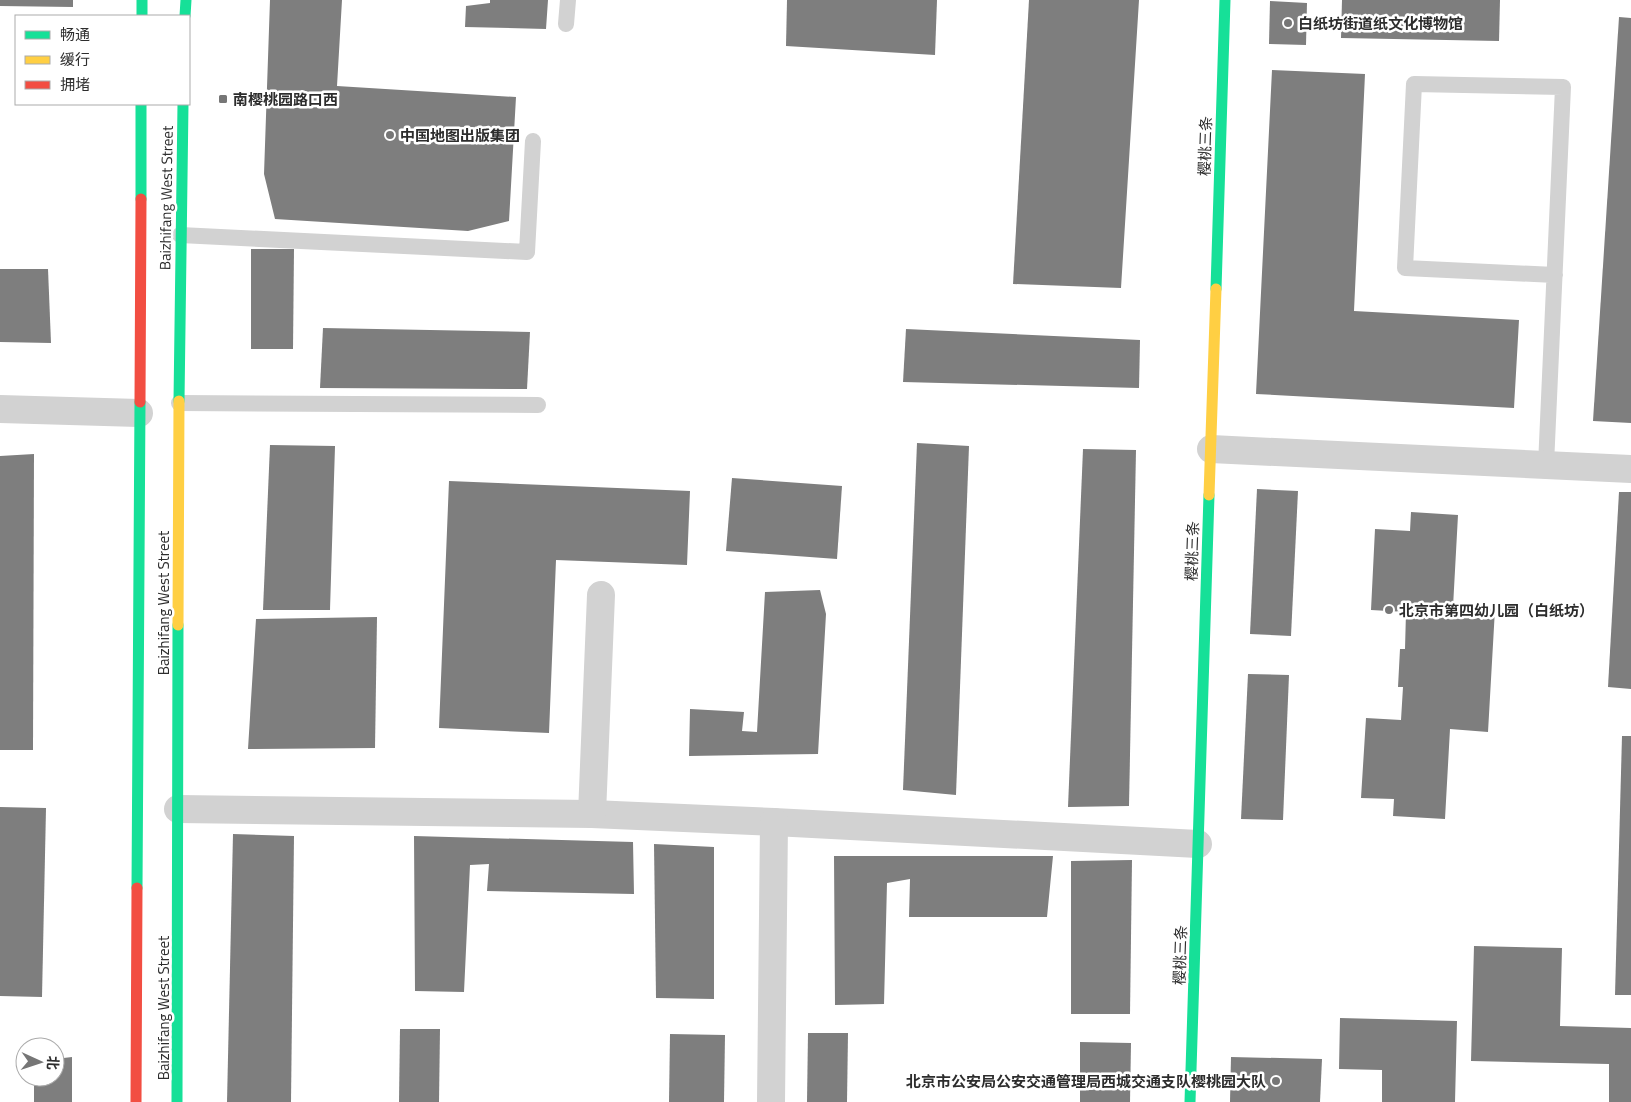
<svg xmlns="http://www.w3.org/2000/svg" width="1631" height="1102" viewBox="0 0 1631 1102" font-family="'Titillium Web','Noto Sans SC',sans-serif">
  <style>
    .building { fill: #7e7e7e }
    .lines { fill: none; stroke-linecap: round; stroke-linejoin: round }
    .lane { stroke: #d2d2d2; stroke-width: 16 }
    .street { stroke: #d2d2d2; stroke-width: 28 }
    .fast { stroke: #16e098; stroke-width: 11 }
    .slow { stroke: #ffcf43; stroke-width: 11 }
    .jam { stroke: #f24e42; stroke-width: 11 }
    .poi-dot { fill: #767676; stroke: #fff; stroke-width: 2 }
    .labels { text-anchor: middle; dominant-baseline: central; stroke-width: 5; stroke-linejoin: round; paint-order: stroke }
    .poi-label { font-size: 15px; font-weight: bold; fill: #2d2d2d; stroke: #fff; text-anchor: start }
    .street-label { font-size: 15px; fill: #2d2d2d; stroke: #fff }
  </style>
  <rect width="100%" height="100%" fill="#fff"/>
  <g class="building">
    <polygon points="0,0 73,0 73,7 0,6"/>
    <polygon points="270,0 342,0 337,86 516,97 509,221 468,231 275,219 264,174"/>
    <polygon points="490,0 548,0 546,29 465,27 466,6 490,3"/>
    <polygon points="787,0 937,0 935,55 786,46"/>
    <polygon points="1029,0 1139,0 1121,288 1013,284"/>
    <polygon points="1342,0 1500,0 1499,41 1341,38"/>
    <polygon points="1270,1 1307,3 1306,45 1269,44"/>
    <polygon points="1619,17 1631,18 1631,423 1593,421"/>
    <polygon points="1272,70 1365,74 1354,311 1519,320 1514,408 1256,394"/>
    <polygon points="251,249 294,249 293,349 251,349"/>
    <polygon points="0,269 48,269 51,343 0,342"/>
    <polygon points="323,328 530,332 527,389 320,388"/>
    <polygon points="906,329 1140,340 1139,388 903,382"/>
    <polygon points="917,443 969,446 956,795 903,790"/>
    <polygon points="270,445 335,446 330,610 263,610"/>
    <polygon points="1083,449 1136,450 1129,806 1068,807"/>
    <polygon points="34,454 33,750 0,750 0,456"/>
    <polygon points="732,478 842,486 837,559 726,551"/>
    <polygon points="449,481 690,491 687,565 556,560 549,733 439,728"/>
    <polygon points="1257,489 1298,491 1291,636 1250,634"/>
    <polygon points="1619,492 1631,492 1631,689 1608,687"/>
    <polygon points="1411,512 1458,515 1453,607 1495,609 1488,732 1450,729 1445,819 1393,816 1394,799 1361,798 1366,718 1401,720 1403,687 1398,687 1400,649 1405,649 1406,612 1371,610 1375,529 1410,531"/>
    <polygon points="820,590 826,614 818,754 689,756 690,709 744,712 742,731 757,732 765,592"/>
    <polygon points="377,617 375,748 248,749 256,619"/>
    <polygon points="1248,674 1289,675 1283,820 1241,819"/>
    <polygon points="1622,736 1631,736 1631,995 1615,995"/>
    <polygon points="0,807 46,808 42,997 0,996"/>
    <polygon points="233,834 294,836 291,1102 227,1102"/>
    <polygon points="414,836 633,842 634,894 487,891 489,864 470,865 464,992 415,991"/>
    <polygon points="654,844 714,847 714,999 656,998"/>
    <polygon points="834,856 1053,856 1047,917 909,917 910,879 887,883 884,1004 835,1005"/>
    <polygon points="1132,860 1130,1014 1071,1014 1071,861"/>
    <polygon points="1474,946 1562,948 1560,1026 1631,1028 1631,1102 1609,1102 1609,1064 1471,1061"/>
    <polygon points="1340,1018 1457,1021 1455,1102 1382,1102 1382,1070 1339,1069"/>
    <polygon points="400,1029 440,1029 439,1102 399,1102"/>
    <polygon points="808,1033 848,1033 847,1102 807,1102"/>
    <polygon points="670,1034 725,1035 724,1102 669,1102"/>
    <polygon points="1080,1042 1131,1043 1130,1102 1080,1102"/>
    <polygon points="72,1057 72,1102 34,1102 34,1077 55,1077 55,1059"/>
    <polygon points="1231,1057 1322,1059 1320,1102 1230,1102"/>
  </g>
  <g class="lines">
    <g class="lane">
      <polyline points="566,24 568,0"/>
      <polyline points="180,235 527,252 533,141"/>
      <polyline points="179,403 538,405"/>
      <polyline points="1546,465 1563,87 1414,84 1405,268 1555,275"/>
    </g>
    <g class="street">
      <polyline points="0,409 139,413"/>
      <polyline points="1211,449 1631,469"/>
      <polyline points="178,809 592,814 774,822 1198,844"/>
      <polyline points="592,814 601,595"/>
      <polyline points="771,1102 774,822"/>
    </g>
    <g class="fast">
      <polyline points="142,0 142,16"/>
      <polyline points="185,16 186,0"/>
      <polyline points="141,199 141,104"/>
      <polyline points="1216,289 1225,0"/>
      <polyline points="179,401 183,104"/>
      <polyline points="137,888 140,402"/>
      <polyline points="177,1102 178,625"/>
      <polyline points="1190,1102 1209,495"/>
    </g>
    <g class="slow">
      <polyline points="1209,495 1216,289"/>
      <polyline points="178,625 179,401"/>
    </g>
    <g class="jam">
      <polyline points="140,402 141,199"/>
      <polyline points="136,1102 137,888"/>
    </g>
  </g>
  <g class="poi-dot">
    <circle cx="1288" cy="23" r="5"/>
    <rect x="218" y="94" width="10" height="10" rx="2.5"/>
    <circle cx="390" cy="135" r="5"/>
    <circle cx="1389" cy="610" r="5"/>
    <circle cx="1276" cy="1081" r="5"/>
  </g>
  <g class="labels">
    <g class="poi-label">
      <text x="1298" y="23">白纸坊街道纸文化博物馆</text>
      <text x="233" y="99">南樱桃园路口西</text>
      <text x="400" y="135">中国地图出版集团</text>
      <text x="1399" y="610">北京市第四幼儿园（白纸坊）</text>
      <text x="1266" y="1081" text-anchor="end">北京市公安局公安交通管理局西城交通支队樱桃园大队</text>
    </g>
    <g class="street-label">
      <text transform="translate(1205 146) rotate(-88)">樱桃三条</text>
      <text transform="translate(166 198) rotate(-89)">Baizhifang West Street</text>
      <text transform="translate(1192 551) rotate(-88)">樱桃三条</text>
      <text transform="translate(163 603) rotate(-90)">Baizhifang West Street</text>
      <text transform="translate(1180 955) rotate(-88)">樱桃三条</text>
      <text transform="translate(163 1008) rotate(-90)">Baizhifang West Street</text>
    </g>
  </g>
  <rect x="15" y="15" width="175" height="90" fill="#ffffff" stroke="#ababab"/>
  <rect x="25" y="31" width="25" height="8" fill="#16e098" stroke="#ababab"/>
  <text x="60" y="40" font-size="15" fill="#2d2d2d">畅通</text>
  <rect x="25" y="56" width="25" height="8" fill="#ffcf43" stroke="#ababab"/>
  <text x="60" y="65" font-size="15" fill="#2d2d2d">缓行</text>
  <rect x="25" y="81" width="25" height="8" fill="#f24e42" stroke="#ababab"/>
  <text x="60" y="90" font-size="15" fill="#2d2d2d">拥堵</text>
  <g transform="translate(40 1062) rotate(93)"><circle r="24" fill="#ffffff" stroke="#ababab"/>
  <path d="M0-4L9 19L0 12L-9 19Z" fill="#767676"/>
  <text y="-8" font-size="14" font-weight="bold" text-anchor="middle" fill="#2d2d2d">北</text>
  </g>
</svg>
